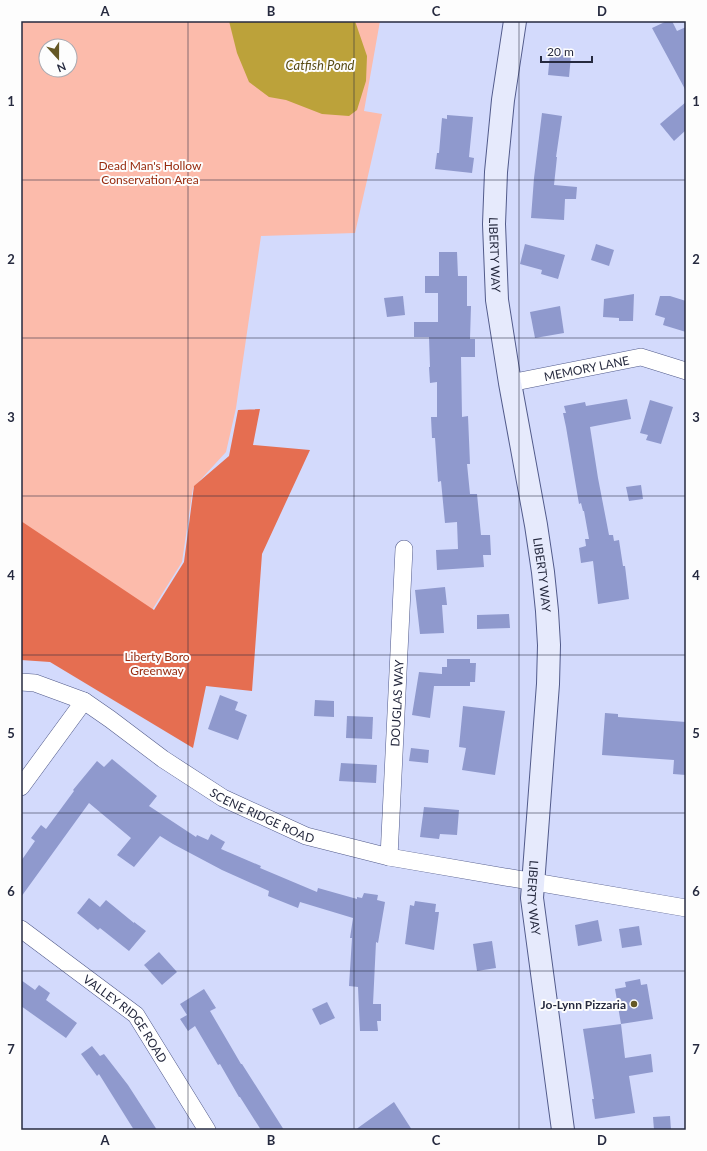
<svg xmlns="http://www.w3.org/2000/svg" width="707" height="1151" viewBox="0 0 707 1151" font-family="Lato,sans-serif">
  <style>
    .green { fill: #fcbbab; fill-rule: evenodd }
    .forest { fill: #e56e51 }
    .water { fill: #bca23a }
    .building { fill: #8f99cd }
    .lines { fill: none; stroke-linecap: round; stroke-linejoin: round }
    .street-casing { stroke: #525b8b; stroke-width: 18 }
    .secondary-casing { stroke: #525b8b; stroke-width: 24 }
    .street { stroke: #fff; stroke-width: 17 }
    .secondary { stroke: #e6eafc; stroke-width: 22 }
    .grid { fill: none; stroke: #262a3f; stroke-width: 1; stroke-opacity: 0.55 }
    .poi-dot { fill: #655825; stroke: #fdfdfd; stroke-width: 1.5 }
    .labels { text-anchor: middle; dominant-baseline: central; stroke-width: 4; stroke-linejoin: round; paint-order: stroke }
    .park-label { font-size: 12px; fill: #972b0e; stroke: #fdfdfd }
    .street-label { font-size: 12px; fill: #262a3f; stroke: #fdfdfd }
    .poi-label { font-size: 12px; font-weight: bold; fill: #262a3f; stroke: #fdfdfd; text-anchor: end }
    .water-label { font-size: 13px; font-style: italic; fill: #5a4d16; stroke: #fdfdfd }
    .neatline { fill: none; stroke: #262a3f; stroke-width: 1.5 }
    .grid-label { font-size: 13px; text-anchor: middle; font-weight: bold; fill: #262a3f }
  </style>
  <rect width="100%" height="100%" fill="#d3dafc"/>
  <path class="green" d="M21,21H380L364,111L382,114L355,233L261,236L236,408L226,452L193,488L182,562L152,610L21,523ZM46,46H70V70H46Z"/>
  <polygon class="forest" points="260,409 253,445 310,450 262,554 252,691 206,686 193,748 50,662 21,660 21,521 154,610 184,562 194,486 229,456 238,410"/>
  <polygon class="water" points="229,21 355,21 367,56 366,81 357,110 349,116 322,114 286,100 269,97 249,82 237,53"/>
  <g class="building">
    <polygon points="667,21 672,21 677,31 686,27 686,91 652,28"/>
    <polygon points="550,54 571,56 569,77 548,75"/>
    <polygon points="686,102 686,130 674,141 660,124"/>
    <polygon points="542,113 562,116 556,157 557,157 554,185 577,187 576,199 565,199 564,220 531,218 534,178"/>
    <polygon points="447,115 473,117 469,157 474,158 472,173 435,169 437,153 439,153 442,118 447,119"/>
    <polygon points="525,244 565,255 558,279 541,274 542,270 520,264"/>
    <polygon points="596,244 614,250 609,266 591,260"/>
    <polygon points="439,252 457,252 458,276 467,276 467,306 471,306 470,339 475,339 475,357 461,357 462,417 468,416 470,464 467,464 470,494 477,494 481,535 490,535 491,555 483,555 484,567 437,570 436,550 458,549 457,522 445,523 441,481 438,482 435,438 432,438 431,417 437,417 437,382 430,383 429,367 430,367 429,337 414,337 414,322 438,322 438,293 425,293 425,276 439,276"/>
    <polygon points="634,294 633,321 619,321 619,318 603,317 604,299"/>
    <polygon points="403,296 405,315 387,317 384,298"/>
    <polygon points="660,296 670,296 686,301 686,332 663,325 665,318 655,315"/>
    <polygon points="560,306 564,333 535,338 530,312"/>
    <polygon points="627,399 631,419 590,427 598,478 609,535 613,535 614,541 619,540 623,566 625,566 629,599 598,604 593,561 581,563 579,548 586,546 585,539 589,539 584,511 583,511 581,503 579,504 566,427 563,413 566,413 564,406 585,402 586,406"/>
    <polygon points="650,400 673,407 661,444 646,440 648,435 640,433"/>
    <polygon points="641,485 643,499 629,501 626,487"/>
    <polygon points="445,587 447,605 442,605 444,633 420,634 415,590"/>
    <polygon points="509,614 510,628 477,629 477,615"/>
    <polygon points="447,659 470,659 470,663 476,663 475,682 470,682 470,686 434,686 430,718 412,715 419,672 442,674 442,667 447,667"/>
    <polygon points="220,695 238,702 235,710 247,715 238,740 208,729"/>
    <polygon points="315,700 334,701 334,717 314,716"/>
    <polygon points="463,706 505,711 495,775 462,770 466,748 459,747"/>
    <polygon points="605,713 618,714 618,717 686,722 686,775 673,774 674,760 602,755"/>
    <polygon points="347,716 373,717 372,739 346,738"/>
    <polygon points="411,748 429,750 428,763 409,761"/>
    <polygon points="112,759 157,796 149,806 196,837 197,835 208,840 211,834 225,842 221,849 261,866 260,868 317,892 318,888 357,899 357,897 362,898 364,893 378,895 377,900 385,902 378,943 376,942 373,1004 381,1004 381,1021 377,1021 378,1031 360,1031 358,987 349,986 352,938 350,938 353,918 300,902 298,908 268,896 269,891 222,870 173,844 160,836 134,867 117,855 131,838 89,803 21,897 21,861 35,841 31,838 41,825 46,829 74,791 73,790 97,761 104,767"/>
    <polygon points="341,763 377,765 376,783 339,781"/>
    <polygon points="424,807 459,810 457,835 440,834 439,839 420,837"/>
    <polygon points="89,898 100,907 106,900 134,923 134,922 146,931 129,951 100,928 98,930 77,913"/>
    <polygon points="415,901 436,904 435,912 439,912 434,950 405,944 410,905 414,906"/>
    <polygon points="598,920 602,941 578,946 575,925"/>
    <polygon points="639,926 642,945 622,948 619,929"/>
    <polygon points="492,941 496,968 477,971 473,944"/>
    <polygon points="159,952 177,972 162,985 144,965"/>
    <polygon points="640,979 641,985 647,984 653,1019 621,1024 615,989 626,987 625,982"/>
    <polygon points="21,980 35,990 39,985 50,993 46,1000 77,1023 66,1038 21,1006"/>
    <polygon points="204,989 216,1008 210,1011 241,1064 242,1064 284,1130 261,1130 240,1097 239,1097 220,1064 218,1065 195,1026 188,1031 180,1019 187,1015 180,1004"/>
    <polygon points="327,1002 335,1018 320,1025 312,1009"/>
    <polygon points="621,1024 625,1058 651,1054 653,1072 629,1076 635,1113 595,1119 592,1099 594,1099 583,1029"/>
    <polygon points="92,1046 100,1056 104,1054 128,1085 157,1130 134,1130 99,1074 97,1076 81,1054"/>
    <polygon points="394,1102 412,1130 355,1130"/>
    <polygon points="670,1116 671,1130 654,1130 653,1117"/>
  </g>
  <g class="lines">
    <g class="street-casing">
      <g id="street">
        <path id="s1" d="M510,383L641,357L686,371"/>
        <path id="s2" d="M21,682L35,683L84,701L110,719L163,759L223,798L306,836L389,857L686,908"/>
        <polyline points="21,787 84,701"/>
        <path id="s3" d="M389,857L404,549"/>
        <path id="s4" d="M21,929L136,1015L207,1130"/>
      </g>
    </g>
    <g class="secondary-casing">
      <g id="secondary">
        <path id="s5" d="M515,21L503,100L496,172L494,224L497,300L510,383L536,525L543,572L547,611L549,645L548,684L532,898L563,1130"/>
      </g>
    </g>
    <use href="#street" class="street"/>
    <use href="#secondary" class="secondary"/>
  </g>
  <path class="grid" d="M188,21V1130M354,21V1130M519,21V1130M21,180H686M21,338H686M21,496H686M21,655H686M21,813H686M21,971H686"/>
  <circle class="poi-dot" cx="634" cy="1004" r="4"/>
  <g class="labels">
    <g class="park-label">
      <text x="150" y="165">Dead Man's Hollow<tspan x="150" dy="14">Conservation Area</tspan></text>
      <text x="157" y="656">Liberty Boro<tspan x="157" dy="14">Greenway</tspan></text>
    </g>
    <g class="street-label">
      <text stroke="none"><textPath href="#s5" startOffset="235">LIBERTY WAY</textPath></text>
      <text stroke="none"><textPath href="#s1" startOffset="78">MEMORY LANE</textPath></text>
      <text stroke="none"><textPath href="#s5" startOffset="559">LIBERTY WAY</textPath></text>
      <text stroke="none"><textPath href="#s3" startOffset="154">DOUGLAS WAY</textPath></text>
      <text stroke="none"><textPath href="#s2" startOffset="279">SCENE RIDGE ROAD</textPath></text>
      <text stroke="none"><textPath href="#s5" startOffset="883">LIBERTY WAY</textPath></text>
      <text stroke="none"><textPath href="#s4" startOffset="139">VALLEY RIDGE ROAD</textPath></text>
    </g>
    <g class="poi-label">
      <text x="626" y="1004">Jo-Lynn Pizzaria</text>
    </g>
    <g class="water-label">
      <text x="320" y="65">Catfish Pond</text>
    </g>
  </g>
  <rect width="707" height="1151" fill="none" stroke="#fdfdfd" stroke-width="44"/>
  <g transform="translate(58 58) rotate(159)"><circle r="19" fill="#fdfdfd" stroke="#a7a9b1"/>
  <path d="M0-3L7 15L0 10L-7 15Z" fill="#655825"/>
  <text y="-6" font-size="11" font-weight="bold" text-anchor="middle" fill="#262a3f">N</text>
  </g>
  <path d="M541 56v6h51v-6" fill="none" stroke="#262a3f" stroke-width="2"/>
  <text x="547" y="56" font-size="12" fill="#262a3f" stroke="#fdfdfd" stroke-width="3" paint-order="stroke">20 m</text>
  <rect x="22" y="22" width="663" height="1107" class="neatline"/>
  <g class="grid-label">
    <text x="105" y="16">A</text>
    <text x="271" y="16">B</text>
    <text x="436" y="16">C</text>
    <text x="602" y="16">D</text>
    <text x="11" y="106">1</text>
    <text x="696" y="106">1</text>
    <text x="11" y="264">2</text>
    <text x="696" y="264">2</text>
    <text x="11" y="422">3</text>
    <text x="696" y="422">3</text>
    <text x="11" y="580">4</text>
    <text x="696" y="580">4</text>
    <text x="11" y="738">5</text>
    <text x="696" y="738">5</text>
    <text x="11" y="896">6</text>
    <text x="696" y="896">6</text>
    <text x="11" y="1054">7</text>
    <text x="696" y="1054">7</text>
    <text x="105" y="1145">A</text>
    <text x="271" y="1145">B</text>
    <text x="436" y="1145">C</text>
    <text x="602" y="1145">D</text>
  </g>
</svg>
